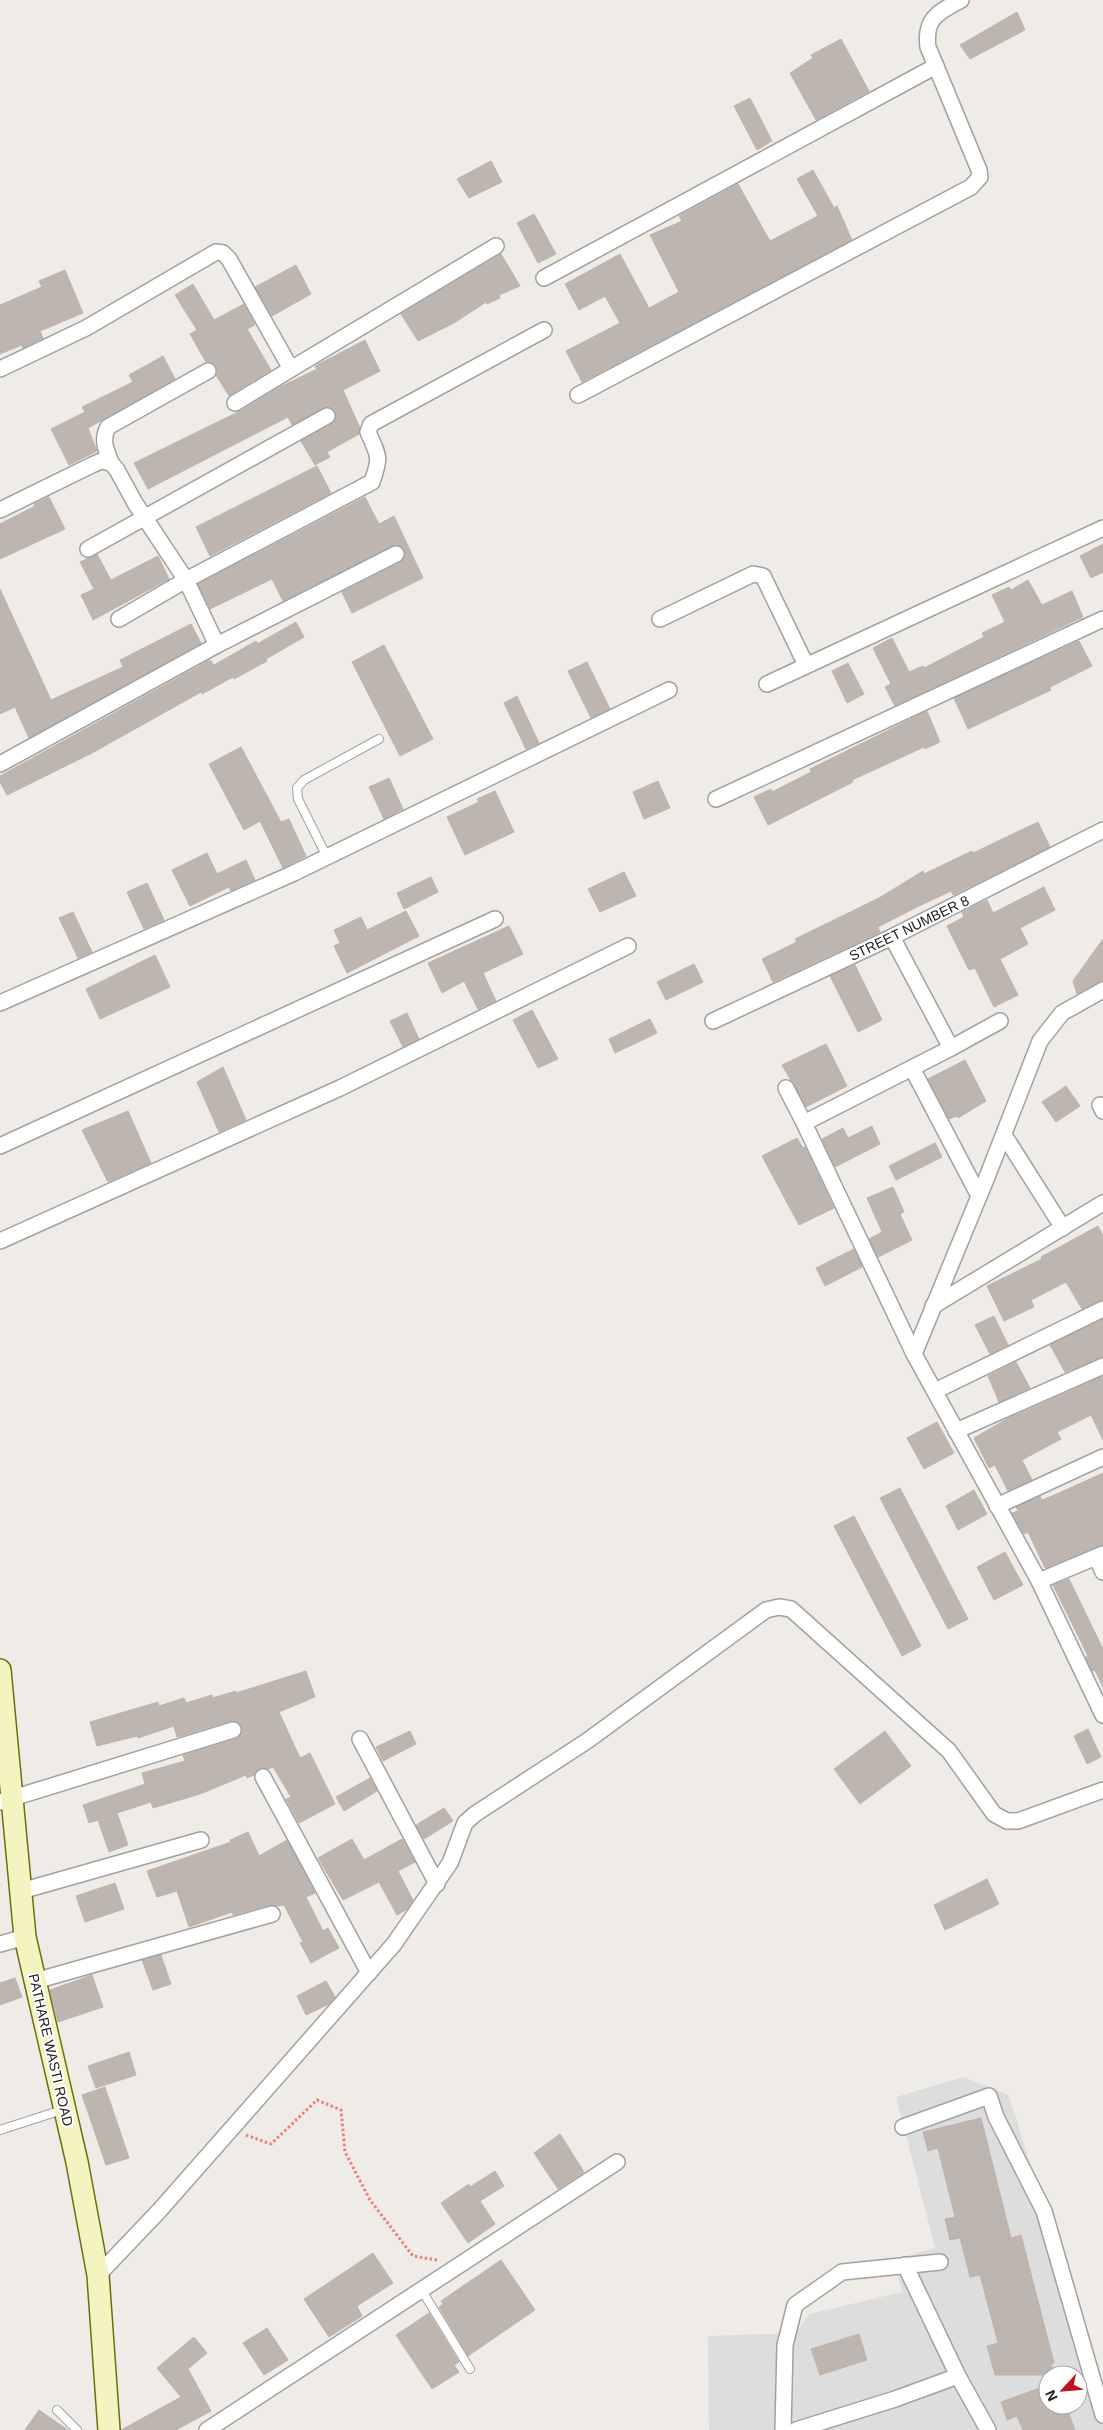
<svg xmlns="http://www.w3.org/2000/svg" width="1103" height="2430" viewBox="0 0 1103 2430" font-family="Helvetica,sans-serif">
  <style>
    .residential { fill: #dedddd; fill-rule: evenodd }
    .building { fill: #bdb5b0; stroke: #c0b3ab }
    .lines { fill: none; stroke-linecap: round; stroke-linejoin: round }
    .lane-casing { stroke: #a1a1a1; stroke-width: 10 }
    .street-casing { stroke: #a1a1a1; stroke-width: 18 }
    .secondary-casing { stroke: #6b6f0f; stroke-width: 24 }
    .path { stroke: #ee7e79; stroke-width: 3; stroke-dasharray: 2.5 2.5; stroke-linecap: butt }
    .lane { stroke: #fff; stroke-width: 8 }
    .street { stroke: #fff; stroke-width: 15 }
    .secondary { stroke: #f4f4c0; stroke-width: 21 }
    .labels { text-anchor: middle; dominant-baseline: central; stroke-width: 4; stroke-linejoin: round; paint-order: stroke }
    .street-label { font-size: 14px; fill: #202020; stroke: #fff }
  </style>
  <rect width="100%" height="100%" fill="#efece7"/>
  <path class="residential" d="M963,2077L1009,2095L1103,2403V2430H709L708,2336L796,2333L809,2314L902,2292L894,2259L935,2248L896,2097ZM1048,2375H1078V2405H1048Z"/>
  <g class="building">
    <polygon points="1017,12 1025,30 970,59 960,45"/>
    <polygon points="841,39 869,91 816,120 790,73 813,58 811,55"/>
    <polygon points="750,98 772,141 757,150 734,106"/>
    <polygon points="491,161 502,182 469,198 457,179"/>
    <polygon points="813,170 834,208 837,206 852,240 582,382 566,351 620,323 605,296 579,310 565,284 620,254 649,308 679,292 650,235 682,221 679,216 738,184 770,241 818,216 797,179"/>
    <polygon points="534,214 556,254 538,263 517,223"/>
    <polygon points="501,254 520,286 499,295 500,298 487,304 486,302 454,323 418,341 401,314"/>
    <polygon points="296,265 311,294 272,316 255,287"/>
    <polygon points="65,270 83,313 40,331 43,338 23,348 22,345 0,354 0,305 42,287 39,281"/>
    <polygon points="193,284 214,320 244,304 255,325 247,329 271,370 229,396 216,375 216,366 208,361 206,362 190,334 197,330 175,295"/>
    <polygon points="365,340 380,371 343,390 360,428 359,434 327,452 330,457 315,465 301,441 335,421 335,412 327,407 292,425 288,417 148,489 134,463 240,411 280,387 317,369 315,366"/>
    <polygon points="163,356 175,379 88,428 97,451 69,465 51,429 85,412 82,407 133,382 129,375"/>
    <polygon points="317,466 331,493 210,556 196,527"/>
    <polygon points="49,497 65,529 0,559 0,524 35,506 34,504"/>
    <polygon points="365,497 379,524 394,516 423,578 352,613 342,592 401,562 404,559 405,550 396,545 283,601 272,579 210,609 198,584"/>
    <polygon points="1103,544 1103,572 1091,578 1080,556"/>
    <polygon points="97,554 111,580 158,556 169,579 93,620 81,595 94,589 80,562"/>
    <polygon points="1028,580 1042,605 1072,591 1083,617 895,706 885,687 891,684 873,648 892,638 909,672 923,666 924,668 984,637 982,633 1005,622 992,595 1009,587 1011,590"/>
    <polygon points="0,589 51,700 123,667 120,660 191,624 201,643 29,738 15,707 0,714"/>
    <polygon points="296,622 304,637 266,659 267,661 234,679 233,677 202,694 201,692 92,753 7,795 0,782 0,776 210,660 214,665 256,641 257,644"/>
    <polygon points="1079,641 1092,666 1050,687 1051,690 968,729 954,698"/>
    <polygon points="384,645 433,739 400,756 352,662"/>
    <polygon points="587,662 610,709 591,718 568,671"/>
    <polygon points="848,663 864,694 847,703 832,671"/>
    <polygon points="517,696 539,743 526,749 504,703"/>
    <polygon points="927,711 940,742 925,749 924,747 852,780 853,782 768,825 754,797 771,789 772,792 811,772 810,769"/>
    <polygon points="241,747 281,822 289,819 306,856 283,868 260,821 244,830 209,764"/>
    <polygon points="389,778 403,809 384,819 369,787"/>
    <polygon points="658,781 670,808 644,819 633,792"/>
    <polygon points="495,791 514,832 465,855 447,817 479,802 477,799"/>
    <polygon points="1038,822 1050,847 953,895 951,891 917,907 878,927 880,932 773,982 762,959 797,942 795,939 879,898 923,871 924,874 972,851 973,853"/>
    <polygon points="207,853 217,874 246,860 255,880 231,891 229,887 190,906 172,870"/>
    <polygon points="624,872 636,896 600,912 588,889"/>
    <polygon points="431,877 438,892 404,909 397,893"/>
    <polygon points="147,883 164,920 144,929 127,892"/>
    <polygon points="1044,887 1055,910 1020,928 1028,944 1000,959 1018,995 994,1007 975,968 969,970 947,926 964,917 962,912 987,900 993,913"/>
    <polygon points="406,911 419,936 347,973 334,946 340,943 334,930 361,917 367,930"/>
    <polygon points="73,912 92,952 78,958 59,918"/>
    <polygon points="509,926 523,954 483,973 496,1001 478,1009 464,981 442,993 428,963"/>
    <polygon points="1103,939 1103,981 1077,994 1073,981"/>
    <polygon points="155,955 170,987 100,1019 86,989"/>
    <polygon points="694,964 703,982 666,1000 657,982"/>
    <polygon points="855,965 882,1020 858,1032 830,976"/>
    <polygon points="532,1010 558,1059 538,1068 513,1020"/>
    <polygon points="407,1013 419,1039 403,1047 390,1021"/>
    <polygon points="650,1019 657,1033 615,1053 609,1039"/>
    <polygon points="826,1044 847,1086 806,1107 782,1065"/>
    <polygon points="965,1060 986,1101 958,1118 957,1116 949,1119 928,1079"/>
    <polygon points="223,1067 246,1120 219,1132 197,1082"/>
    <polygon points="1066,1086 1080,1106 1056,1122 1042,1102"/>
    <polygon points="128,1111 151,1163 108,1182 82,1130"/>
    <polygon points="872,1126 880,1144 835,1167 822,1139 843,1128 848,1138"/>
    <polygon points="797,1138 803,1148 805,1147 834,1208 799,1225 762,1156"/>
    <polygon points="935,1143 942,1157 896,1180 889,1166"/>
    <polygon points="893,1187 904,1212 900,1214 912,1240 878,1257 869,1239 882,1232 867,1198"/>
    <polygon points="1098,1226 1103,1236 1103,1300 1082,1309 1066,1282 1031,1300 1034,1307 1004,1321 987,1286 1042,1259 1041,1257"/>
    <polygon points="854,1249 862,1267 825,1286 816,1268"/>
    <polygon points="994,1316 1008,1345 990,1354 975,1325"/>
    <polygon points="1103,1319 1103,1357 1065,1372 1050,1345"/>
    <polygon points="1016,1362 1030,1388 999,1402 988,1376"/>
    <polygon points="1103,1376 1103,1440 1091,1415 1057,1432 1061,1439 1022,1460 1032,1480 1008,1491 995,1465 989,1468 974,1438 1007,1419"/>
    <polygon points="937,1422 954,1453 924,1469 907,1438"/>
    <polygon points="1103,1473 1103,1545 1045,1568 1028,1532 1024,1534 1012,1513 1018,1511 1016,1507 1040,1496 1042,1500 1059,1493"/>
    <polygon points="900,1488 968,1619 948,1629 880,1498"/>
    <polygon points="974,1490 987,1514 958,1530 946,1506"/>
    <polygon points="854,1516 921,1646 902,1656 834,1526"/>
    <polygon points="1005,1552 1023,1585 994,1600 977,1567"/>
    <polygon points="1069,1579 1103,1649 1103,1687 1095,1670 1092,1671 1086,1657 1088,1656 1053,1585"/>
    <polygon points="306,1671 315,1697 279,1712 300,1758 310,1753 335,1804 299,1823 286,1799 291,1797 273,1767 268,1769 263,1768 258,1769 254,1775 247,1778 246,1775 200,1794 153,1808 151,1802 117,1813 128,1845 109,1852 98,1820 89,1823 83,1805 145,1784 142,1773 185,1761 183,1755 236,1739 240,1736 242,1728 239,1723 231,1721 177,1737 174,1726 138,1738 137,1736 97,1746 90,1722 158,1702 159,1706 184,1698 186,1703 212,1695 212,1698 236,1691 236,1693"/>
    <polygon points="1088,1729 1101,1757 1087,1764 1074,1736"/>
    <polygon points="410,1731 416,1744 383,1761 376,1747"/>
    <polygon points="885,1731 911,1766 860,1804 834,1769"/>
    <polygon points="370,1778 377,1791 344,1811 336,1797"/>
    <polygon points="444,1808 453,1821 424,1839 416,1825"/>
    <polygon points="248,1832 259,1856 287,1840 315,1893 306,1897 323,1931 328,1928 339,1948 311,1963 300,1943 303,1942 284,1905 277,1906 269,1905 233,1915 232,1912 189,1927 177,1891 157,1897 147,1871 231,1842 230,1840"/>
    <polygon points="352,1839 364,1860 402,1839 415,1862 398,1871 413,1900 407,1909 397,1915 379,1882 343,1900 318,1858"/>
    <polygon points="987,1879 999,1904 945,1930 934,1905"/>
    <polygon points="115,1883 124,1909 85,1922 76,1896"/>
    <polygon points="161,1955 171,1984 153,1990 142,1960"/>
    <polygon points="92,1975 103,2007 58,2022 50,1990"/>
    <polygon points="15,1978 22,1997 0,2005 0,1983"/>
    <polygon points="326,1981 335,1997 329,2004 306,2015 297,1996"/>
    <polygon points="129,2052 136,2075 96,2088 88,2066"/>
    <polygon points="105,2087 129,2158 106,2165 82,2095"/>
    <polygon points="981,2118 1011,2238 1021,2235 1054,2363 1051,2364 1055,2375 995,2375 987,2346 998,2343 980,2275 970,2277 960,2238 950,2240 945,2219 955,2217 938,2148 928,2151 923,2132"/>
    <polygon points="560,2134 584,2172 558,2189 534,2153"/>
    <polygon points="495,2171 504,2186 480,2201 495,2224 468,2243 441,2203 469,2184 470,2187"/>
    <polygon points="373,2253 393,2283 357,2306 362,2316 329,2337 304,2299"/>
    <polygon points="501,2260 535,2310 468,2356 439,2307 443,2304 441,2301"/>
    <polygon points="429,2313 459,2362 454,2365 459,2372 432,2389 396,2335"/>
    <polygon points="267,2328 288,2360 264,2375 243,2343"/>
    <polygon points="859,2334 867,2360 820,2375 811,2349"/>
    <polygon points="194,2337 207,2353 188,2369 211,2411 176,2430 121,2430 181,2397 157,2368"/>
    <polygon points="1048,2385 1048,2405 1066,2405 1075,2430 1023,2430 1017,2416 1007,2420 1001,2402"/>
    <polygon points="39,2410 68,2430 25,2430"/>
  </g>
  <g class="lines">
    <g class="lane-casing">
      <g id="lane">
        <polyline points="327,857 298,799 297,788 304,780 379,739"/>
        <polyline points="0,2130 65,2109"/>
        <polyline points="421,2289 470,2369"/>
        <polyline points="57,2410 77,2430"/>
      </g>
    </g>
    <g class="street-casing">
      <g id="street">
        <polyline points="544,278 936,66"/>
        <polyline points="0,369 86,328 216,252 223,253 229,259 291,369 496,246"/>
        <path d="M578,395L971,187L980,177L979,170L928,47C924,18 939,12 961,0"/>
        <polyline points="235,403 291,369"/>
        <path d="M111,463C106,449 101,440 108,427L208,371"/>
        <polyline points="0,510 92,465 101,461 111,463 117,470 135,503 186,580 217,645"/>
        <polyline points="88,549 327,416"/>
        <path d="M119,619L186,580L372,482C381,456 379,457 368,432L371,424L544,330"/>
        <polyline points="660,619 753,574 763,576 806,665"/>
        <polyline points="767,684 1103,528"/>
        <polyline points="0,764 217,645 396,554"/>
        <polyline points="716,799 1103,619"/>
        <polyline points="892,937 951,1048 804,1123 914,1354"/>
        <polyline points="1103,990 1062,1013 1040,1041 987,1177 914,1354 1039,1581 1103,1715"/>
        <polyline points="0,1003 294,873 669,690"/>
        <polyline points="713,1021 892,937 1103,830"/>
        <polyline points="951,1048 1000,1021"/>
        <polyline points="912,1068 979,1196"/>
        <polyline points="786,1088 804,1123"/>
        <polyline points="1100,1105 1103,1111"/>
        <polyline points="1004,1135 1063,1228"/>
        <polyline points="0,1146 495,919"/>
        <polyline points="0,1241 340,1088 628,946"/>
        <polyline points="933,1306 1103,1203"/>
        <polyline points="935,1391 1103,1309"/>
        <polyline points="956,1431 1103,1366"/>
        <polyline points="997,1506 1103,1457"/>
        <polyline points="1096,1557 1103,1572"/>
        <polyline points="1039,1581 1103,1554"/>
        <polyline points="360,1739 437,1884"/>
        <polyline points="263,1777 369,1973"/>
        <polyline points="0,1802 233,1730"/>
        <polyline points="21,1891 201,1840"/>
        <polyline points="0,1944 25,1937"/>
        <polyline points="35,1981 272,1914"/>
        <polyline points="903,2127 989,2096 996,2117 1044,2211 1103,2415"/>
        <polyline points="905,2265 958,2376 988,2430"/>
        <polyline points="98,2275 159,2211 394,1944 450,1863 465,1823 475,1814 587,1741 766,1610 779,1607 791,1609 949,1751 994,1814 1007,1821 1018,1821 1103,1790"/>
        <polyline points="207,2430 617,2162"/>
        <polyline points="783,2430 785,2345 795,2305 842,2272 940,2262"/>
        <polyline points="796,2430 895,2399 958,2376"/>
      </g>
    </g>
    <g class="secondary-casing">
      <polyline id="secondary" points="0,1670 25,1937 77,2162 98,2275 109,2430"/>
    </g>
    <polyline class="path" points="246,2135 271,2144 317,2100 341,2110 345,2152 370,2200 413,2256 437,2260"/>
    <use href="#lane" class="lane"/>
    <use href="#street" class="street"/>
    <use href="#secondary" class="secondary"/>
  </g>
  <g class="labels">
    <g class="street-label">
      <text transform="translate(909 928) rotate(-26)">STREET NUMBER 8</text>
      <text transform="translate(51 2050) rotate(77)">PATHARE WASTI ROAD</text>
    </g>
  </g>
  <g transform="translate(1063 2390) rotate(244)"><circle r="24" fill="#ffffff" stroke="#a6a6a6"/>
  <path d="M0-4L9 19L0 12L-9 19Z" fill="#be121d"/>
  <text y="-8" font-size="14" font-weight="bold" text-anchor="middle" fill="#202020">N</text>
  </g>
</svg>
